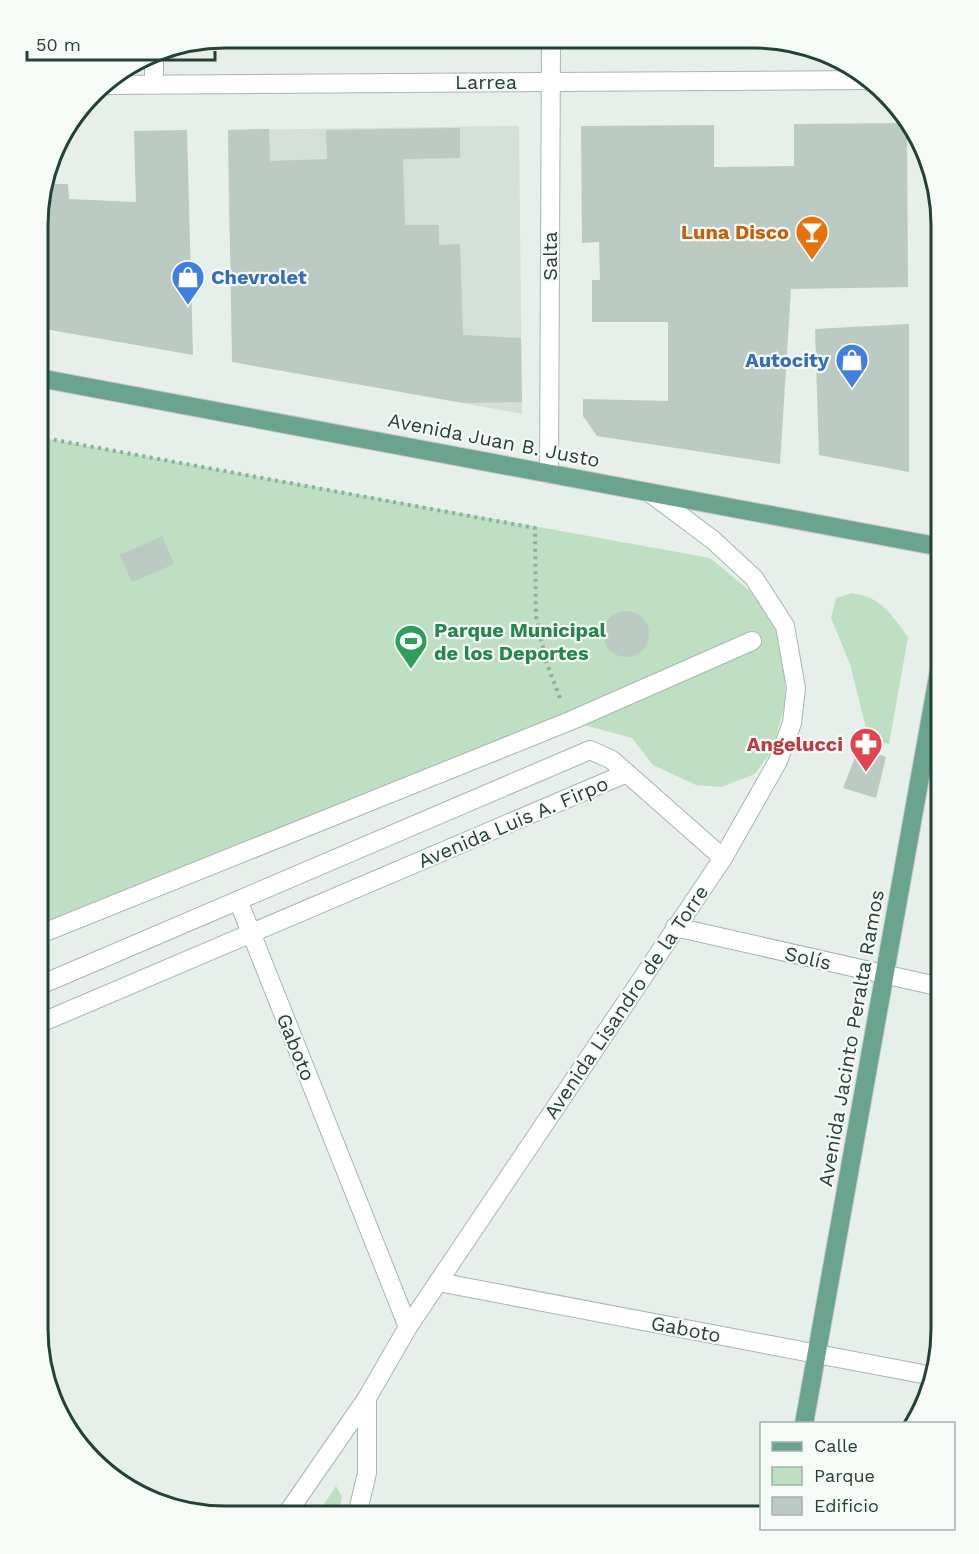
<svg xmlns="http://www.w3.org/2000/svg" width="979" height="1554" viewBox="0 0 979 1554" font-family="'Work Sans',sans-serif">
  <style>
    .built { fill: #d4dfd8 }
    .green { fill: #bfdfc3 }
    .building { fill: #bbcac2 }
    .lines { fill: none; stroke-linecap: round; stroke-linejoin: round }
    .minor-casing { stroke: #a8b7b0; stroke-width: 20 }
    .major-casing { stroke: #c2cac7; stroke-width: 20 }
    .path { stroke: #86b29f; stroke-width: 4; stroke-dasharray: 3 4.5; stroke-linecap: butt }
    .minor { stroke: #fff; stroke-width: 18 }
    .major { stroke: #6aa48e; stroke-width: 18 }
    .labels { text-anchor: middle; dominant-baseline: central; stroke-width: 4.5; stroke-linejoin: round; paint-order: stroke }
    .street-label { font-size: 20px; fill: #244136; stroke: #f7fbf8 }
    .food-label { font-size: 20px; font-weight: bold; fill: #c56008; stroke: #f7fbf8; text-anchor: end }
    .shop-label { font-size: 20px; font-weight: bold; fill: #366cbe; stroke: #f7fbf8; text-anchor: start }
    .leisure-label { font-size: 20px; font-weight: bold; fill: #27864d; stroke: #f7fbf8; text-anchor: start }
    .health-label { font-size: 20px; font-weight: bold; fill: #be3a42; stroke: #f7fbf8; text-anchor: end }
    .rim { fill: none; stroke: #244136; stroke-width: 3 }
  </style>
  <rect width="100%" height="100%" fill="#e6efe9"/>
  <polygon class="built" points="519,126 522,414 273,369 271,229 229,230 228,130"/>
  <g class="green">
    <polygon points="39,437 710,558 755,595 782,641 786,699 773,749 755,774 721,787 696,785 653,765 632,738 569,721 38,935"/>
    <path d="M852,593C881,597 891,614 908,637L889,744L864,737L865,724L850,664L831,618L836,598Z"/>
    <polygon points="336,1486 342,1497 339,1515 317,1515"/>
  </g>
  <g class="building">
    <polygon points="904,123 907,127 908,287 791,289 780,464 597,436 583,416 583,399 668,401 668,322 592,322 592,280 600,280 599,242 582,243 581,126 714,125 714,167 794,166 794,124"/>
    <polygon points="460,128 460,158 403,159 405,225 439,225 439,245 460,244 463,335 521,338 522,402 464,403 232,362 228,130 269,129 270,161 327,159 326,130"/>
    <polygon points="187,130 193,355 39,328 39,201 44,184 68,184 69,199 136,202 134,131"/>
    <polygon points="909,324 909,472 819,455 815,329"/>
    <polygon points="162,536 174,564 132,582 120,555"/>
    <circle cx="626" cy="634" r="23"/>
    <polygon points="859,747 886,757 876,798 843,788"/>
  </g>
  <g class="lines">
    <g class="minor-casing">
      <g id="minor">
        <polyline points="154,52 154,84"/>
        <polyline points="101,85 871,80"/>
        <polyline points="549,474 551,38"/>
        <polyline points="238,900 408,1327"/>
        <polyline points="675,927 941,987"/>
        <polyline points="38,935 570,721 752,641"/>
        <polyline points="38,986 590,750 612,760 723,858"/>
        <polyline points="38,1024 627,773"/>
        <polyline points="438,1282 933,1376"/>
        <polyline points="286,1515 367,1398 408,1327 723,858 778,761 792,723 796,688 785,626 754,578 713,540 650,493"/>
        <polyline points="357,1515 367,1473 367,1398"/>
      </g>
    </g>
    <g class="major-casing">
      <g id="major">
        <polyline points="39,378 941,547"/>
        <polyline points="804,1424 941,660"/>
      </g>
    </g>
    <polyline class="path" points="39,437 535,528 536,616 546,661 561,701"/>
    <use href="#minor" class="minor"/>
    <use href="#major" class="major"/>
  </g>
  <defs>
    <g id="bar-pin" transform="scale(1.725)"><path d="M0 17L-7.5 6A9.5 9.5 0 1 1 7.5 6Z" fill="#e8710a" stroke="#f7fbf8"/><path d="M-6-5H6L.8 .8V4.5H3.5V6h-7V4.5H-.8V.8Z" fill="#fff"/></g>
    <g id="shop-pin" transform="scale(1.725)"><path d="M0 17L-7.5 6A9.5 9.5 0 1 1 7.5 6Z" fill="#3f7fe0" stroke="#f7fbf8"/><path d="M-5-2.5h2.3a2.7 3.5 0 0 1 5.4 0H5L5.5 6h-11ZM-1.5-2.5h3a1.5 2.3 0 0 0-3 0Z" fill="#fff"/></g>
    <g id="stadium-pin" transform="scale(1.725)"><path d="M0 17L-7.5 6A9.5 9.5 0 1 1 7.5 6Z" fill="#2e9e5b" stroke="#f7fbf8"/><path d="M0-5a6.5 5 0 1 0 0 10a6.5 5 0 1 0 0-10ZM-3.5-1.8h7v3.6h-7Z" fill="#fff"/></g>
    <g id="pharmacy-pin" transform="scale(1.725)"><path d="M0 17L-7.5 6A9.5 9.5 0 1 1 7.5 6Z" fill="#e0444e" stroke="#f7fbf8"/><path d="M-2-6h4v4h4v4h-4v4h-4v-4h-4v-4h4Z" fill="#fff"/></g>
  </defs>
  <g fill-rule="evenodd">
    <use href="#bar-pin" x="812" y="232"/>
    <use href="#shop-pin" x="188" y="277"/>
    <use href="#shop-pin" x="852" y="360"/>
    <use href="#stadium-pin" x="411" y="641"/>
    <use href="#pharmacy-pin" x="866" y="744"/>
  </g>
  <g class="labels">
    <g class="street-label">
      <text x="486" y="82">Larrea</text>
      <text transform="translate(550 256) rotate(-90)">Salta</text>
      <text transform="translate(494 440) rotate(11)">Avenida Juan B. Justo</text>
      <text transform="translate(513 822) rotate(-23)">Avenida Luis A. Firpo</text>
      <text transform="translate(808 958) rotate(13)">Solís</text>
      <text transform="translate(626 1002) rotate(-56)">Avenida Lisandro de la Torre</text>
      <text transform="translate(851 1038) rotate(-80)">Avenida Jacinto Peralta Ramos</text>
      <text transform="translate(296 1047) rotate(68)">Gaboto</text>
      <text transform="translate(686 1329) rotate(11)">Gaboto</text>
    </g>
    <g class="food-label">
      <text x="789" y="232">Luna Disco</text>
    </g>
    <g class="shop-label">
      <text x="211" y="277">Chevrolet</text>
      <text x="829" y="360" text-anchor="end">Autocity</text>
    </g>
    <g class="leisure-label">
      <text x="434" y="630">Parque Municipal<tspan x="434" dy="23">de los Deportes</tspan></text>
    </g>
    <g class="health-label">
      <text x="843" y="744">Angelucci</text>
    </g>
  </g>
  <path d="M0 0H979V1554H0ZM225 48H754A177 177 0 0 1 931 225V1329A177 177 0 0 1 754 1506H225A177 177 0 0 1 48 1329V225A177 177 0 0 1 225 48Z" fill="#f7fbf8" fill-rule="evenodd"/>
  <path class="rim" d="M225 48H754A177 177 0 0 1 931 225V1329A177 177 0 0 1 754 1506H225A177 177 0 0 1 48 1329V225A177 177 0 0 1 225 48Z"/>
  <rect x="760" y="1422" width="195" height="108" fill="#f7fbf8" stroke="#a3b1aa" stroke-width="1.5"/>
  <rect x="772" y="1442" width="30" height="9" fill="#6aa48e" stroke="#a3b1aa" stroke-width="1.5"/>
  <text x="814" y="1452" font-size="18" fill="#244136">Calle</text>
  <rect x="772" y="1467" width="30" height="18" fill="#bfdfc3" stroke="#a3b1aa" stroke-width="1.5"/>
  <text x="814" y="1482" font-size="18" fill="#244136">Parque</text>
  <rect x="772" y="1497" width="30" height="18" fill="#bbcac2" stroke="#a3b1aa" stroke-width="1.5"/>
  <text x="814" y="1512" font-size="18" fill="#244136">Edificio</text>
  <path d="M27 51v9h188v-9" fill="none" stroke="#244136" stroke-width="3"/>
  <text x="36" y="51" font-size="18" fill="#244136" stroke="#f7fbf8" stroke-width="4.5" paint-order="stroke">50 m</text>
</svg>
